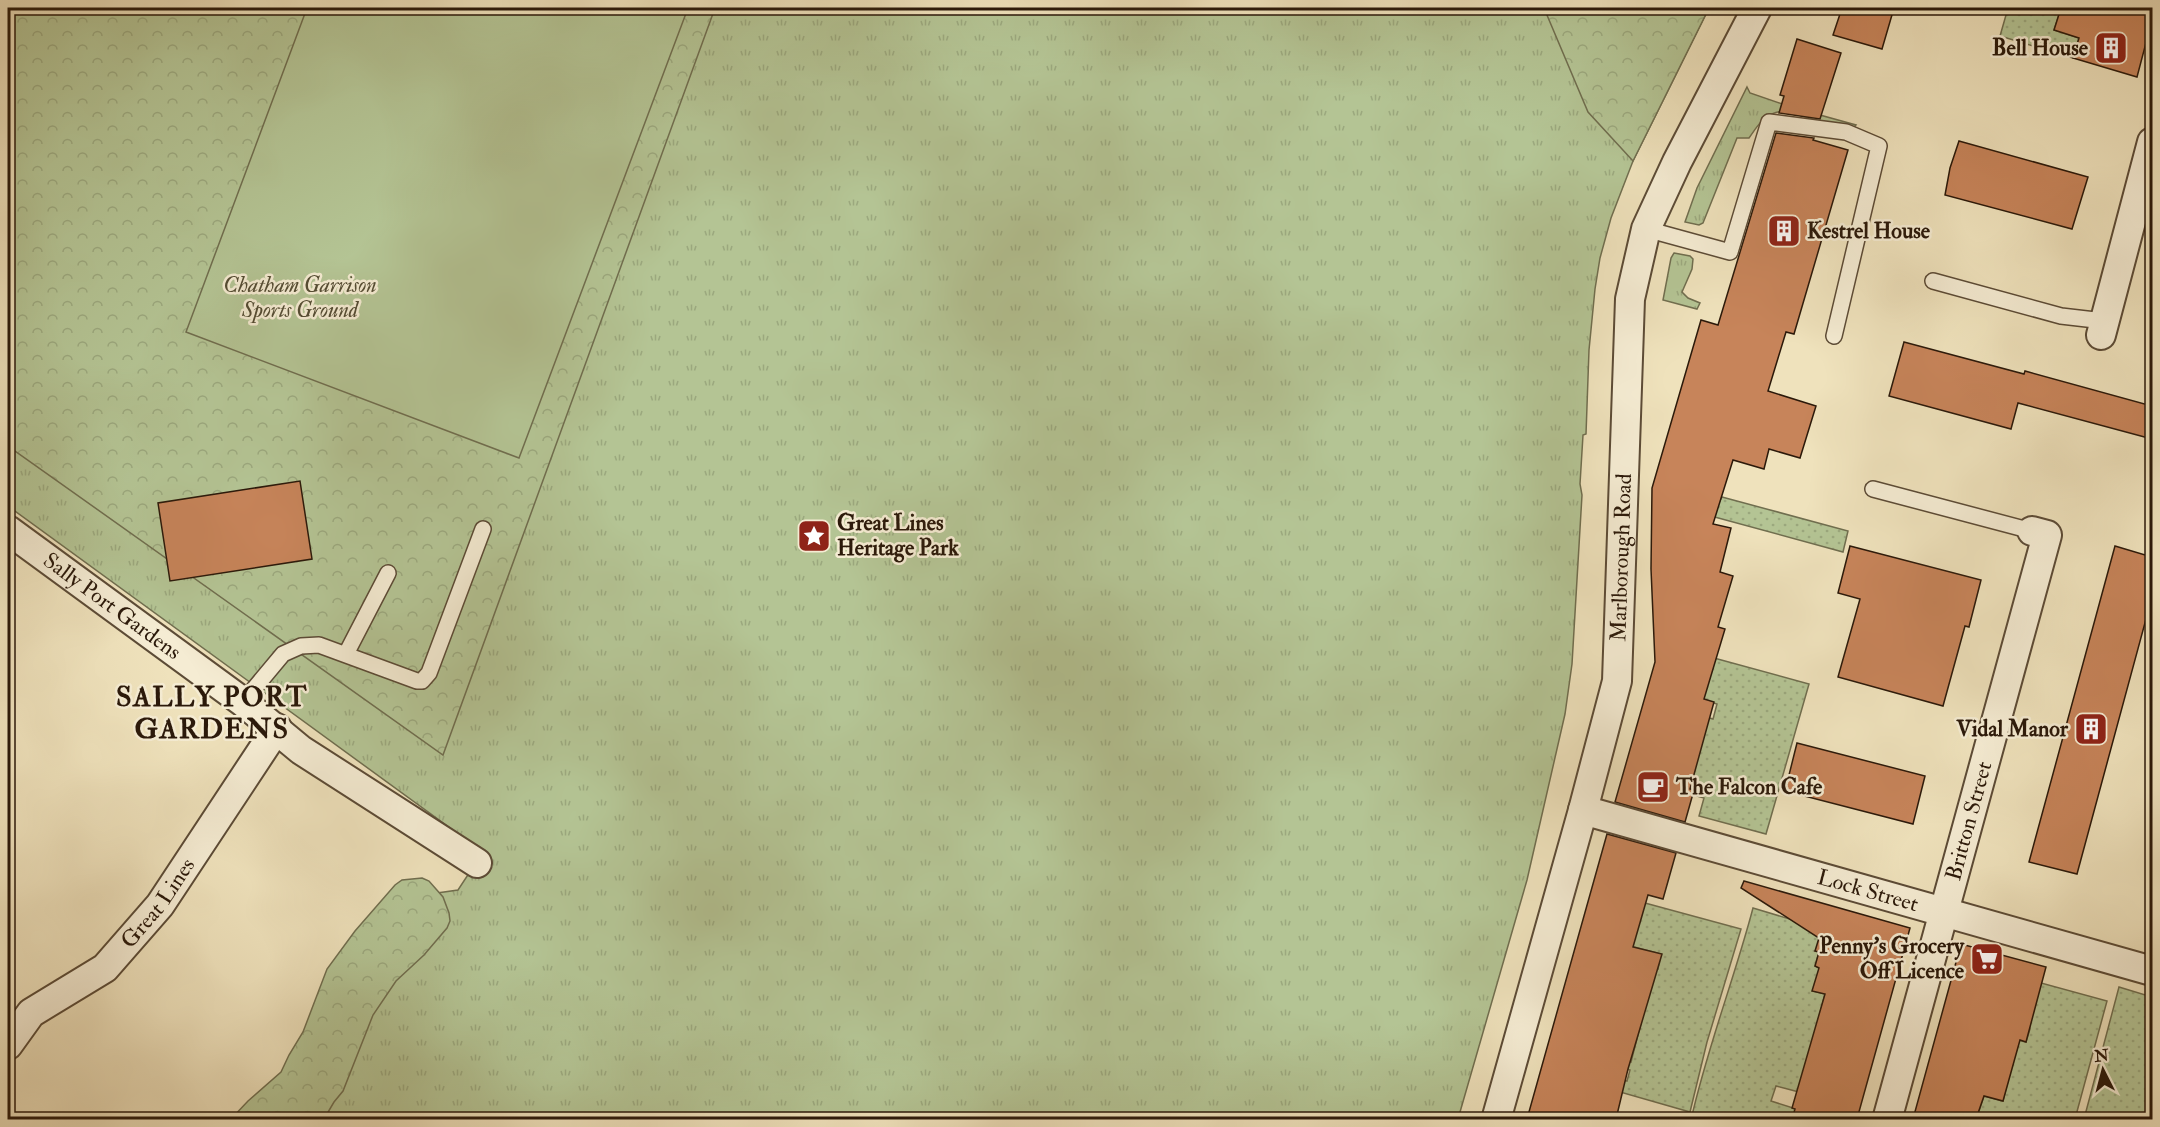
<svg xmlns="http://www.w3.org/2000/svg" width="2160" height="1127" viewBox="0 0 2160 1127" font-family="'IM FELL Double Pica',serif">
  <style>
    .grass { fill: url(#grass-tufts); stroke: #706e4f; stroke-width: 1.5 }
    .forest { fill: url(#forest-crowns); stroke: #706e4f; stroke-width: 1.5 }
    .garden { fill: url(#garden-dots); stroke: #706e4f; stroke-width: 1.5 }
    .pitch { fill: #b4c494; stroke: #706e4f; stroke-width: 1.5 }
    .building { fill: #c7845a; stroke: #2b190a; stroke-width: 1.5 }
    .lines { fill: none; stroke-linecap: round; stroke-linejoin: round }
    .service-casing { stroke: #5c4b36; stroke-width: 18 }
    .minor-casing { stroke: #5c4b36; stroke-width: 32 }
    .service { stroke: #f5ecd3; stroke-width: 15 }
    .minor { stroke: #f5ecd3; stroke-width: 28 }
    .labels { text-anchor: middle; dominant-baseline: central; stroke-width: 5; stroke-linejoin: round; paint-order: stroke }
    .poi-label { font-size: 22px; font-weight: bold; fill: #2b190a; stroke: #f5ecd3; text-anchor: end }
    .park-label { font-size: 22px; font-style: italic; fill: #544c33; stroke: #f5ecd3 }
    .street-label { font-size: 22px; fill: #2b190a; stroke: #f5ecd3 }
    .district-label { font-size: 28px; font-weight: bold; letter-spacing: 1.5px; fill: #2b190a; stroke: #f5ecd3 }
  </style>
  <defs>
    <pattern id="grass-tufts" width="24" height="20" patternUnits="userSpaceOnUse" patternTransform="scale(1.5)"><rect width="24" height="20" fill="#b4c494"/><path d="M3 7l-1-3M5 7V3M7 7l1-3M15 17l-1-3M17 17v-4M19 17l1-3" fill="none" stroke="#9ba87e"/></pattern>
    <pattern id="forest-crowns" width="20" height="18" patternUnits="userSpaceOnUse" patternTransform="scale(1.5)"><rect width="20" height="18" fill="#b4c494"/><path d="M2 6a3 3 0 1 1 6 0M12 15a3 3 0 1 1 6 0" fill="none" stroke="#9ba87e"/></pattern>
    <pattern id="garden-dots" width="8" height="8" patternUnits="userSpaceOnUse" patternTransform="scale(1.5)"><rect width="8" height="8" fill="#b4c494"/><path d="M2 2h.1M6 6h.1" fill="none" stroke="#9ba87e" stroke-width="1.8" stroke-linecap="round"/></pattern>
  </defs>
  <rect width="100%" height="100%" fill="#efe2bc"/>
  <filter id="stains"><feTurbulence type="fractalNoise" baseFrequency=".00333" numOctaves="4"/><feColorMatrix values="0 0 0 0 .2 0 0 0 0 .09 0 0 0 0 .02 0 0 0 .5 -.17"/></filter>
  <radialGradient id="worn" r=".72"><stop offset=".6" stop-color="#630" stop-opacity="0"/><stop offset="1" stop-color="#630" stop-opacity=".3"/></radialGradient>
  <g class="grass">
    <polygon points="8,8 1709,8 1633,161 1611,218 1600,258 1595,289 1589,350 1586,434 1583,435 1580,484 1582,495 1572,664 1565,714 1527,880 1458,1119 266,1119 416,896 458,890 483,852 8,506"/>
    <path d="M1747,87L1750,93L1791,107L1856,125L1852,130L1784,111C1765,112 1759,124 1749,138H1737L1703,223L1699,225L1685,222L1697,188Z"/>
    <polygon points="1674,253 1690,256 1693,259 1692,269 1682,292 1688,298 1700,303 1697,309 1663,300 1671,258"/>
  </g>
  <g class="forest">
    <polygon points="8,8 715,8 443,755 8,446"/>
    <polygon points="1544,8 1709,8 1633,161 1588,112"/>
    <polygon points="422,878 429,881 443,897 449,913 450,921 447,928 424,955 396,981 373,1015 343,1091 334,1102 324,1119 231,1119 248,1101 281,1072 289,1055 303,1032 327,969 355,931 395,885 402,880"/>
  </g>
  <g class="garden">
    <polygon points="2008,8 2061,8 2054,30 2079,38 2073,58 2000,36"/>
    <polygon points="1722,497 1848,531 1843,552 1711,516"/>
    <polygon points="1714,658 1809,684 1766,834 1699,816 1704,798 1686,793 1681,710 1713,719 1717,704 1683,694"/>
    <polygon points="1645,903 1741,929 1707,1042 1690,1112 1592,1084 1588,1072 1627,1081 1630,1070 1593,1060 1595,1052 1631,1062 1641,1023 1620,958 1658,969 1661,954 1623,944"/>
    <path d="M1753,908L1856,939L1815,951L1819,952L1815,966L1847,976L1813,991L1825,994L1799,1092L1776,1086L1771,1101L1809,1113L1807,1119L1793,1117L1792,1120H1691C1707,1048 1734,980 1753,908Z"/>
    <polygon points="2019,977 2107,1001 2075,1119 1976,1120 1984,1096 2003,1101 2018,1040 2026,1042 2030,1029"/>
    <polygon points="2119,987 2152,997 2152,1119 2084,1119"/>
  </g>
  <polygon class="pitch" points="307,8 688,8 519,458 186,332"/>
  <g class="building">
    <polygon points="1842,8 1894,8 1882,49 1833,35"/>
    <polygon points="2061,8 2152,8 2152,20 2137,77 2073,58 2079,38 2054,30"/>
    <polygon points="1797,39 1841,53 1820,119 1779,113 1784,96 1780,95"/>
    <polygon points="1776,133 1814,138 1813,140 1848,150 1794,334 1786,332 1768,391 1816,406 1800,458 1769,449 1764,469 1733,460 1713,524 1731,528 1720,572 1733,576 1718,627 1725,629 1704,699 1714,702 1690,789 1694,790 1685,822 1615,802 1655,662 1651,569 1652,488 1701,320 1718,325"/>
    <polygon points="1959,141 2088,177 2072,229 1945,195 1950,168"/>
    <polygon points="1904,342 2024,374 2025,371 2152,406 2152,439 2018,403 2011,429 1889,396"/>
    <polygon points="300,481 312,559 170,581 158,503"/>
    <polygon points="1850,546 1981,580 1969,627 1965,626 1943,706 1838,677 1860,599 1838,593"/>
    <polygon points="2115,546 2152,557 2152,597 2077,874 2029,862"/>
    <polygon points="1797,743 1925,776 1913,824 1785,791"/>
    <polygon points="1607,834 1676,853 1663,899 1648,895 1633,947 1662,954 1628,1069 1616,1119 1527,1119"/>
    <polygon points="1744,881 1910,928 1857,1119 1792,1119 1795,1109 1792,1108 1825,994 1812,991 1819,968 1815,966 1819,952 1815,951 1819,938 1741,888"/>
    <polygon points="1961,944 2046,967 2026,1042 2020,1040 2003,1101 1984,1096 1976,1119 1913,1119"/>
  </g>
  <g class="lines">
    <g class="service-casing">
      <g id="service">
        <polyline points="1646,229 1730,252 1769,122 1846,132 1879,146 1834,336"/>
        <polyline points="1933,281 2061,316 2104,321"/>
        <polyline points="1873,489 2032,531"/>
        <polyline points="346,654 388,573"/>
        <polyline points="243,702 283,654 301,646 319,645 417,681 422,681 429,673 483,529"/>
      </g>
    </g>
    <g class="minor-casing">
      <g id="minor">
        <polyline points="2101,335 2152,142"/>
        <path id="s1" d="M8,530L243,702L301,750L477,863"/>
        <path id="s2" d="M1583,810L2152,971"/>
        <path id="s3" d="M8,1045L31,1013L105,968L160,905L277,728"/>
        <path id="s4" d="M1496,1120L1583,810L1617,681L1630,299L1646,229L1677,162L1757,8"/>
        <path id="s5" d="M1887,1120L2047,535L2032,531"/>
      </g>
    </g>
    <use href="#service" class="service"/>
    <use href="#minor" class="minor"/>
  </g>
  <defs>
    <g id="building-square" transform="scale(1.725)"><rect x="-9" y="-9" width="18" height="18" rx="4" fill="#8f2418" stroke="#f5ecd3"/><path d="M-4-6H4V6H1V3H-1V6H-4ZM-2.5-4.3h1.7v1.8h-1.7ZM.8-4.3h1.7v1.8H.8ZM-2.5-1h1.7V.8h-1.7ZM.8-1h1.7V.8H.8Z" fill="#fff"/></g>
    <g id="sight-square" transform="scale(1.725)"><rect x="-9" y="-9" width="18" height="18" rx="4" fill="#8f2418" stroke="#f5ecd3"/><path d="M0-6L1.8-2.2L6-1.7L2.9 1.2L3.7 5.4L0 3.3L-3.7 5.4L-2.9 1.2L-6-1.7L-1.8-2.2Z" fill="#fff"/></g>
    <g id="cafe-square" transform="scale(1.725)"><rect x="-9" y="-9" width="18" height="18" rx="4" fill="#8f2418" stroke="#f5ecd3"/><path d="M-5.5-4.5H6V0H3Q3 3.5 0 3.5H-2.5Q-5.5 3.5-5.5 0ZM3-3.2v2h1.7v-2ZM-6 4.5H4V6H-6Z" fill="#fff"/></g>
    <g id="supermarket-square" transform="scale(1.725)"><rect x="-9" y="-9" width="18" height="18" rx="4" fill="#8f2418" stroke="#f5ecd3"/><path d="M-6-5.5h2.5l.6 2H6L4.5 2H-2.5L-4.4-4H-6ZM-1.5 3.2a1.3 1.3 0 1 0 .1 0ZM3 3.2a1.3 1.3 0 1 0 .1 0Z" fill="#fff"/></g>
  </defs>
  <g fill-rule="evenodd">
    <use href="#building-square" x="2111" y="48"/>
    <use href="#building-square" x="1784" y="231"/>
    <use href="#sight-square" x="814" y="536"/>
    <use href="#building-square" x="2091" y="729"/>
    <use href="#cafe-square" x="1653" y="787"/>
    <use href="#supermarket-square" x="1987" y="959"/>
  </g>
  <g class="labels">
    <g class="poi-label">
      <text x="2088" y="48">Bell House</text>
      <text x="1807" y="231" text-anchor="start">Kestrel House</text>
      <text x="837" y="523" text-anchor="start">Great Lines<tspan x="837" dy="25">Heritage Park</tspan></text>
      <text x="2068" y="729">Vidal Manor</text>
      <text x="1676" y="787" text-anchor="start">The Falcon Cafe</text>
      <text x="1964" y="946">Penny's Grocery<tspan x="1964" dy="25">Off Licence</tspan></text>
    </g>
    <g class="park-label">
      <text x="300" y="285">Chatham Garrison<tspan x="300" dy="25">Sports Ground</tspan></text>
    </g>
    <g class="street-label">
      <text stroke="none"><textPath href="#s4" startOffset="579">Marlborough Road</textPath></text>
      <text stroke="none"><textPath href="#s1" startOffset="129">Sally Port Gardens</textPath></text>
      <text stroke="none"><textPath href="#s5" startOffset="310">Britton Street</textPath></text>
      <text stroke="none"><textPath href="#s2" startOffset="296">Lock Street</textPath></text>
      <text stroke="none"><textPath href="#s3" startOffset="210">Great Lines</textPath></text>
    </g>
    <g class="district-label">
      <text x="212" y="697">SALLY PORT<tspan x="212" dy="32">GARDENS</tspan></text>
    </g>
  </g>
  <rect width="2160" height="1127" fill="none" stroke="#efe2bc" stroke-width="30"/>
  <rect x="9" y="9" width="2142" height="1109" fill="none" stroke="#2b190a" stroke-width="3"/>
  <rect x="15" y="15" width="2130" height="1097" fill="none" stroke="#2b190a" stroke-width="1.5"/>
  <g transform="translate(2103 1070) rotate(354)" stroke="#f5ecd3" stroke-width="4.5" paint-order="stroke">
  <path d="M0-4.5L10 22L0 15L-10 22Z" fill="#2b190a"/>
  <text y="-9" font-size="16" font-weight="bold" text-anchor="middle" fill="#2b190a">N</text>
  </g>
  <rect width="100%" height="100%" filter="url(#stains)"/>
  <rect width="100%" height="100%" fill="url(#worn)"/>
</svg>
